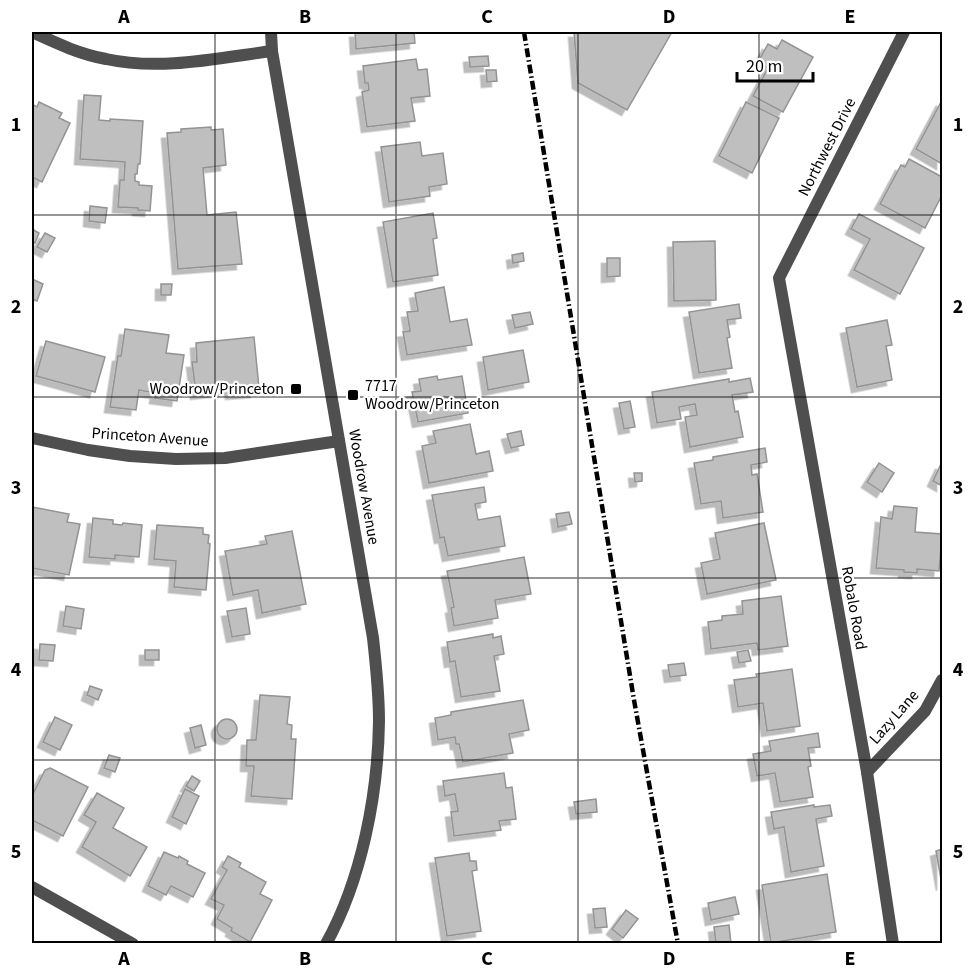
<svg xmlns="http://www.w3.org/2000/svg" width="974" height="975" viewBox="0 0 974 975" font-family="'Source Sans 3',sans-serif">
  <style>
    .building { fill: #bfbfbf; stroke: #939393; stroke-width: 1.5; filter: url(#shadow) }
    .lines { fill: none; stroke-linecap: round; stroke-linejoin: round }
    .minor { stroke: #4f4f4f; stroke-width: 12 }
    .tertiary { stroke: #4f4f4f; stroke-width: 12 }
    .rail { stroke: #000; stroke-width: 4.5; stroke-dasharray: 9 3 1.5 3; stroke-linecap: butt }
    .grid { fill: none; stroke: #000; stroke-width: 1.5; stroke-opacity: 0.55 }
    .poi-dot { fill: #000; stroke: #fff; stroke-width: 2 }
    .labels { text-anchor: middle; dominant-baseline: central; stroke-width: 4.5; stroke-linejoin: round; paint-order: stroke }
    .street-label { font-size: 16px; fill: #000; stroke: #fff }
    .poi-label { font-size: 16px; fill: #000; stroke: #fff; text-anchor: start }
    .neatline { fill: none; stroke: #000; stroke-width: 2 }
    .grid-label { font-size: 20px; text-anchor: middle; font-weight: bold; fill: #000 }
  </style>
  <defs>
    <filter id="shadow"><feDropShadow dx="-5.5" dy="5.5" stdDeviation="0" flood-color="#0004"/></filter>
  </defs>
  <rect width="100%" height="100%" fill="#fff"/>
  <g class="building">
    <polygon points="355,32 414,32 415,43 356,49"/>
    <polygon points="574,32 672,32 627,110 578,83"/>
    <polygon points="782,40 813,57 783,112 753,96 768,68 758,62 768,44 777,49"/>
    <polygon points="488,56 489,66 470,67 469,57"/>
    <polygon points="416,59 418,70 427,69 430,96 411,98 415,121 367,127 362,92 369,90 368,83 365,83 363,66"/>
    <polygon points="486,70 496,70 497,81 487,82"/>
    <polygon points="84,95 101,96 99,120 110,121 110,119 143,121 140,164 138,164 137,174 135,174 135,181 139,182 139,185 152,186 150,211 138,210 138,208 118,207 120,180 124,180 125,162 80,159"/>
    <polygon points="942,100 942,164 916,149"/>
    <polygon points="39,102 62,113 59,118 70,123 42,182 32,177 32,104 37,107"/>
    <polygon points="746,102 779,118 752,173 719,156"/>
    <polygon points="211,127 211,130 223,129 226,165 203,168 207,215 236,212 242,264 178,269 167,133 181,132 181,129"/>
    <polygon points="420,142 422,156 443,153 447,184 429,187 430,196 389,202 381,147"/>
    <polygon points="909,159 942,177 942,195 925,228 880,204 901,165 905,167"/>
    <polygon points="90,206 107,208 105,223 89,221"/>
    <polygon points="433,213 437,238 433,239 438,275 393,282 383,222"/>
    <polygon points="859,214 924,248 900,294 854,270 870,239 851,229"/>
    <polygon points="32,229 39,233 35,243 32,241"/>
    <polygon points="45,233 55,238 47,252 37,247"/>
    <polygon points="715,241 716,300 674,301 673,242"/>
    <polygon points="523,253 524,261 513,263 512,255"/>
    <polygon points="607,258 620,258 620,276 607,277"/>
    <polygon points="32,279 43,284 37,301 32,299"/>
    <polygon points="161,284 172,284 171,295 161,295"/>
    <polygon points="444,287 450,322 467,319 472,345 407,355 403,332 410,331 407,312 418,311 415,293"/>
    <polygon points="739,304 741,318 727,320 730,337 727,338 732,368 699,373 689,312"/>
    <polygon points="530,312 533,324 515,328 512,315"/>
    <polygon points="887,320 892,345 886,346 892,380 857,387 846,328"/>
    <polygon points="125,329 169,335 166,353 184,355 177,401 155,398 156,393 139,390 136,410 110,407 118,356 121,356"/>
    <polygon points="254,337 259,388 255,388 256,392 231,394 231,390 196,394 192,362 197,362 196,343"/>
    <polygon points="46,341 105,357 95,392 36,376"/>
    <polygon points="523,350 529,382 488,390 483,357"/>
    <polygon points="437,376 438,380 462,376 468,413 418,422 412,392 421,391 419,379"/>
    <polygon points="750,378 753,392 732,395 735,412 738,411 743,437 690,447 685,417 697,415 695,404 679,407 681,419 657,423 652,392 729,379 729,382"/>
    <polygon points="630,401 635,427 624,429 619,403"/>
    <polygon points="470,424 476,454 489,451 493,471 429,483 422,446 436,443 433,431"/>
    <polygon points="521,431 524,445 511,448 507,434"/>
    <polygon points="765,448 767,462 751,465 752,475 757,474 763,512 723,518 721,501 701,504 694,463 713,460 713,457"/>
    <polygon points="879,463 894,473 882,492 867,482"/>
    <polygon points="941,464 942,464 942,486 933,481"/>
    <polygon points="634,473 642,473 642,481 635,482"/>
    <polygon points="484,487 486,502 475,504 478,520 500,516 505,546 448,556 444,537 440,538 432,495"/>
    <polygon points="894,506 917,508 915,532 942,534 939,571 917,569 917,573 904,572 904,570 876,568 881,517 892,519"/>
    <polygon points="32,507 69,514 67,522 80,524 69,575 32,568"/>
    <polygon points="569,512 572,524 558,527 556,514"/>
    <polygon points="93,518 113,520 113,524 122,525 123,523 142,525 139,557 115,555 115,559 89,557"/>
    <polygon points="764,523 776,580 707,594 701,563 720,559 715,533"/>
    <polygon points="157,525 203,528 203,534 209,535 208,543 210,544 206,590 174,587 176,561 154,559"/>
    <polygon points="292,531 306,604 262,613 258,590 233,595 225,551 267,544 265,536"/>
    <polygon points="524,557 531,594 495,600 498,618 454,626 451,608 454,607 447,571"/>
    <polygon points="781,596 788,646 758,650 757,643 711,649 708,622 722,620 722,616 743,614 742,601"/>
    <polygon points="66,606 84,609 81,629 63,626"/>
    <polygon points="246,608 250,634 232,637 227,611"/>
    <polygon points="493,634 493,638 501,636 504,654 494,656 500,691 461,697 455,661 450,662 447,642"/>
    <polygon points="40,644 55,645 53,661 39,660"/>
    <rect x="145" y="650" width="14" height="10"/>
    <polygon points="748,650 751,661 739,663 737,652"/>
    <polygon points="684,663 686,675 670,677 668,665"/>
    <polygon points="792,669 800,726 767,731 763,703 738,707 734,680 757,677 756,674"/>
    <polygon points="90,686 102,690 98,700 87,695"/>
    <polygon points="260,695 290,697 287,724 292,725 291,739 296,739 292,799 251,796 254,766 246,766 247,740 256,740"/>
    <polygon points="523,700 529,730 509,734 513,753 463,762 459,744 456,744 455,737 438,740 435,718 451,715 451,712"/>
    <polygon points="55,717 72,725 60,750 43,742"/>
    <circle cx="227" cy="729" r="10"/>
    <polygon points="201,725 206,745 195,748 190,728"/>
    <polygon points="818,733 820,747 808,748 811,766 808,767 813,797 780,802 775,773 757,776 753,754 771,751 769,741"/>
    <polygon points="109,755 120,758 115,772 104,768"/>
    <polygon points="50,768 88,787 63,836 32,820 32,796 45,770"/>
    <polygon points="504,773 506,788 512,787 516,819 499,821 501,830 454,836 451,812 458,811 455,794 445,796 443,781"/>
    <polygon points="192,776 200,781 194,791 186,786"/>
    <polygon points="185,789 199,796 186,824 172,817"/>
    <polygon points="97,793 124,808 113,828 147,847 130,876 82,847 96,822 84,815"/>
    <polygon points="596,799 597,812 576,814 574,802"/>
    <polygon points="814,805 814,807 830,805 832,816 816,819 824,866 791,872 784,827 774,829 771,812"/>
    <polygon points="942,849 942,885 936,851"/>
    <polygon points="164,852 178,858 179,856 188,861 187,864 205,873 193,897 171,886 166,895 148,886"/>
    <polygon points="469,853 470,861 476,861 477,870 472,871 481,931 447,936 435,858"/>
    <polygon points="228,856 241,863 239,867 266,882 260,894 272,900 250,942 231,931 232,928 217,919 224,905 211,899 227,870 222,867"/>
    <polygon points="827,874 836,932 771,943 762,885"/>
    <polygon points="735,897 739,914 711,920 708,903"/>
    <polygon points="605,908 607,927 595,928 593,909"/>
    <polygon points="626,910 638,919 623,938 612,929"/>
    <polygon points="729,925 731,944 716,944 714,927"/>
  </g>
  <g class="lines">
    <g class="minor">
      <path d="M32,32C56,43 79,54 106,59C161,71 218,58 272,51"/>
      <polyline points="32,438 88,450 130,456 176,459 225,458 339,441"/>
      <polyline points="867,772 925,711 942,680"/>
      <polyline points="32,887 133,944"/>
      <polyline points="893,944 867,772 779,278 904,32"/>
    </g>
    <path class="tertiary" d="M271,32L272,51L373,638C376,665 379,693 379,721C378,794 362,879 326,944"/>
    <polyline class="rail" points="524,32 634,700 678,944"/>
  </g>
  <path class="grid" d="M215,32V944M396,32V944M578,32V944M759,32V944M32,215H942M32,397H942M32,578H942M32,760H942"/>
  <g class="poi-dot">
    <rect x="290" y="383" width="12" height="12" rx="3"/>
    <rect x="347" y="389" width="12" height="12" rx="3"/>
  </g>
  <g class="labels">
    <g class="street-label">
      <text transform="translate(827 147) rotate(-63)">Northwest Drive</text>
      <text transform="translate(150 437) rotate(4)">Princeton Avenue</text>
      <text transform="translate(364 487) rotate(80)">Woodrow Avenue</text>
      <text transform="translate(854 608) rotate(80)">Robalo Road</text>
      <text transform="translate(894 717) rotate(-49)">Lazy Lane</text>
    </g>
    <g class="poi-label">
      <text x="365" y="386">7717<tspan x="365" dy="18">Woodrow/Princeton</tspan></text>
      <text x="284" y="389" text-anchor="end">Woodrow/Princeton</text>
    </g>
  </g>
  <rect width="974" height="975" fill="none" stroke="#ffffff" stroke-width="66"/>
  <path d="M737 72v9h76v-9" fill="none" stroke="#000000" stroke-width="3"/>
  <text x="746" y="72" font-size="18" fill="#000000" stroke="#ffffff" stroke-width="4.5" paint-order="stroke">20 m</text>
  <rect x="33" y="33" width="908" height="909" class="neatline"/>
  <g class="grid-label">
    <text x="124" y="23">A</text>
    <text x="305" y="23">B</text>
    <text x="487" y="23">C</text>
    <text x="669" y="23">D</text>
    <text x="850" y="23">E</text>
    <text x="16" y="131">1</text>
    <text x="958" y="131">1</text>
    <text x="16" y="313">2</text>
    <text x="958" y="313">2</text>
    <text x="16" y="494">3</text>
    <text x="958" y="494">3</text>
    <text x="16" y="676">4</text>
    <text x="958" y="676">4</text>
    <text x="16" y="858">5</text>
    <text x="958" y="858">5</text>
    <text x="124" y="965">A</text>
    <text x="305" y="965">B</text>
    <text x="487" y="965">C</text>
    <text x="669" y="965">D</text>
    <text x="850" y="965">E</text>
  </g>
</svg>
